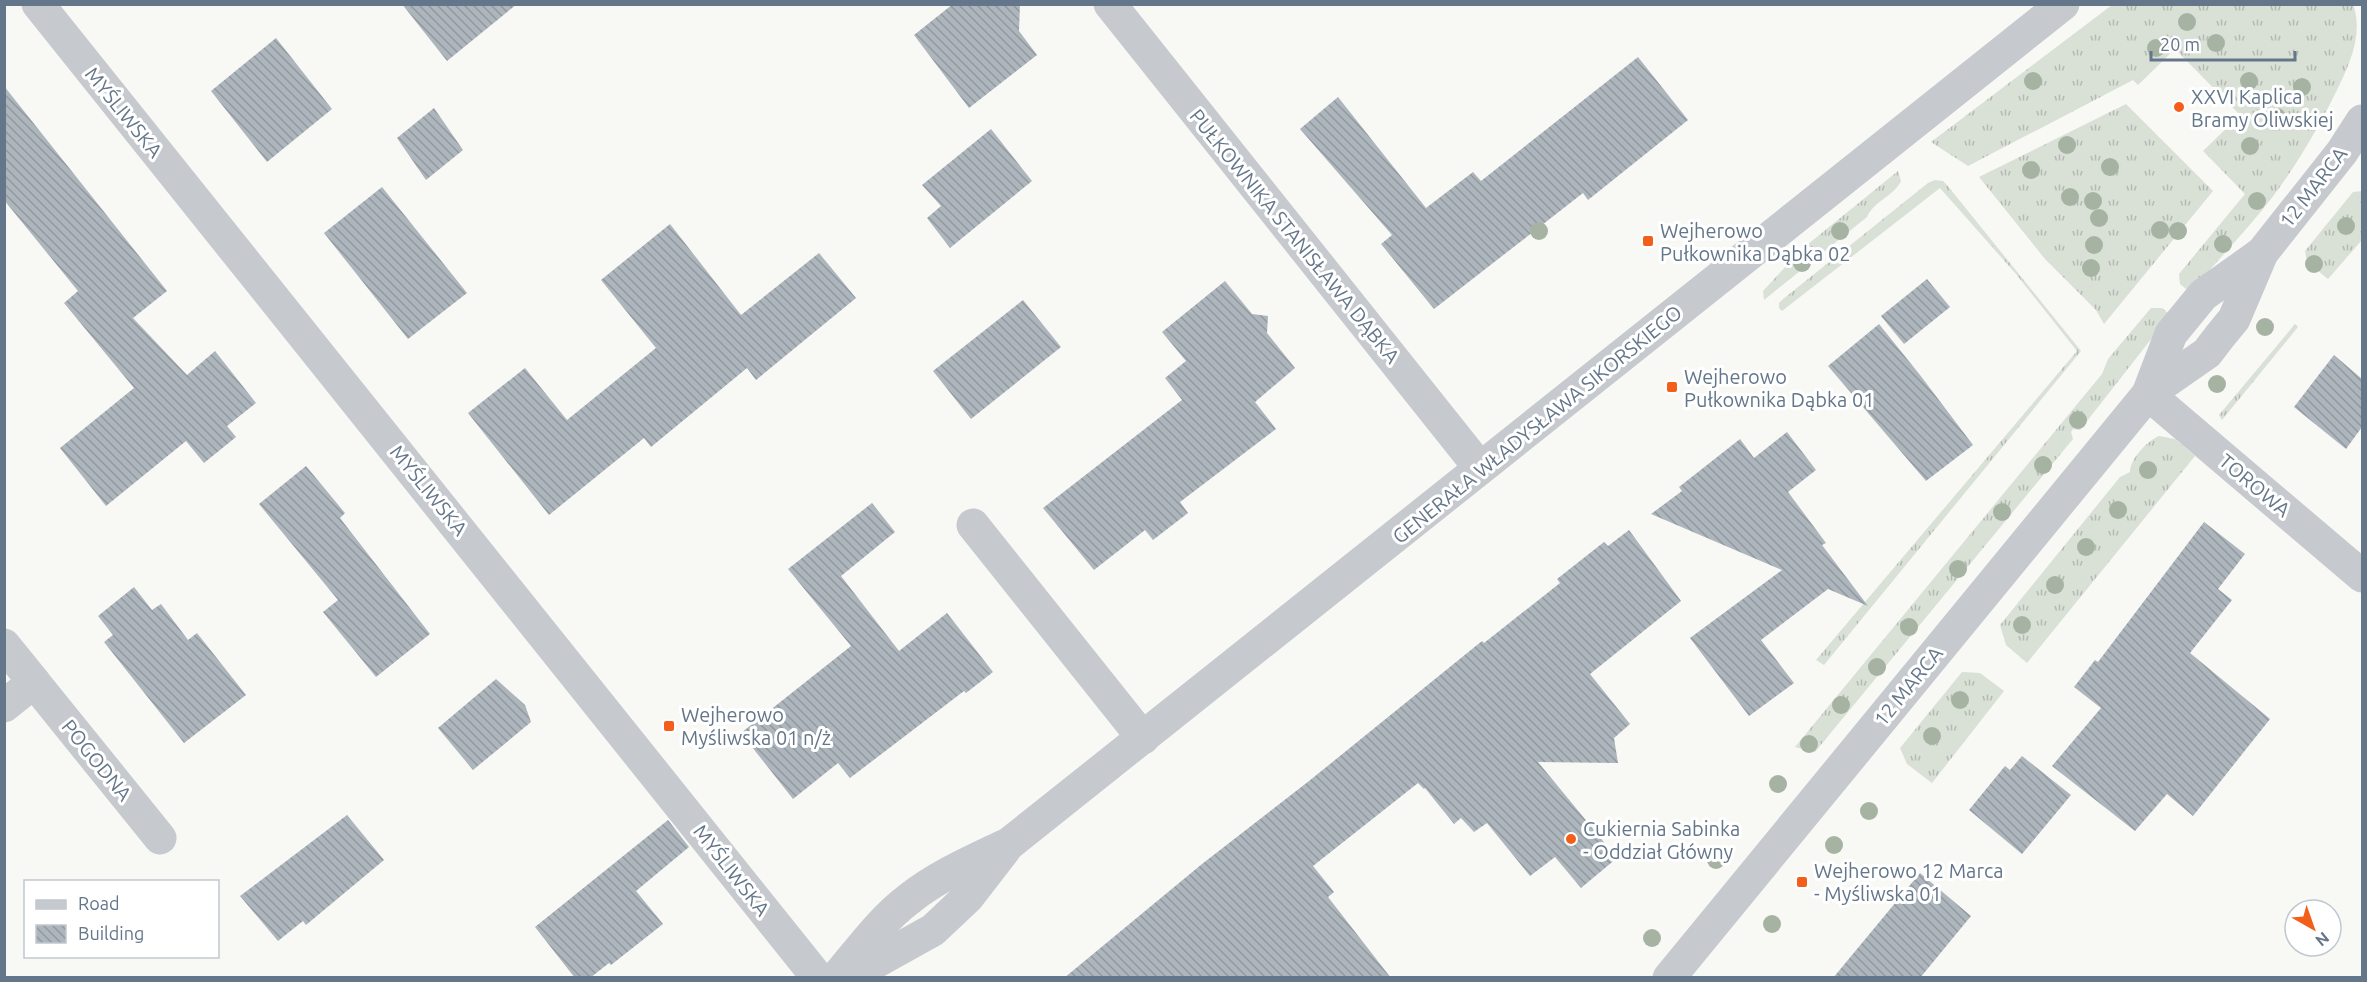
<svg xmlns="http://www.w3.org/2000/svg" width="2367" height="982" viewBox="0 0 2367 982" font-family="Ubuntu,sans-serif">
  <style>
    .grass { fill: url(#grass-tufts) }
    .building { fill: url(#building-back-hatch) }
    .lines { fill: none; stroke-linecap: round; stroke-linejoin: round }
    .minor { stroke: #c6c9ce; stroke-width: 33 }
    .tree { fill: #a6b3a3 }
    .poi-dot { fill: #f35e1a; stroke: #fff; stroke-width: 2 }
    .labels { text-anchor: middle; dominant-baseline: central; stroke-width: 6; stroke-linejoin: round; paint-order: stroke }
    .poi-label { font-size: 20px; fill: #647689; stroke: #fff; text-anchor: start }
    .street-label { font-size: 20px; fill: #647689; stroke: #fff }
  </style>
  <defs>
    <pattern id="grass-tufts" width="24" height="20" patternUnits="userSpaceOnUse" patternTransform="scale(1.5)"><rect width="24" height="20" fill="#d9e0d6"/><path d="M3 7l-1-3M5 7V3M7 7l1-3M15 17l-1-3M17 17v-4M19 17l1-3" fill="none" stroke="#b4bab3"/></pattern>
    <pattern id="building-back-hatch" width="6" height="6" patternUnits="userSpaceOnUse" patternTransform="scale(1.5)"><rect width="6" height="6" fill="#aeb6bd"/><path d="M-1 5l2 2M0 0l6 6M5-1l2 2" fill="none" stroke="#91999f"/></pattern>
  </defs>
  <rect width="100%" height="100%" fill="#f8f8f5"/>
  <g class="grass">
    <path d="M2353,4C2364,35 2349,65 2336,92C2318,128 2298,163 2274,195C2248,229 2218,260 2190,292L2180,284L2179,274L2245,194L2203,151L2240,115L2175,49L2138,85L2133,80L1968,166L1931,142L2112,5Z"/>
    <polygon points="2126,104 2213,191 2104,324 2096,310 2045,259 1979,177"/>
    <path d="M1898,171L1901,181C1894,196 1874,201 1867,217L1764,300L1763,291L1802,249Z"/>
    <polygon points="1935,180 1943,181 1947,185 2081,351 1824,665 1816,660 2077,351 2016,274 1940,188 1782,311 1779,308 1779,303 1783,299 1928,183"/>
    <polygon points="2362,191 2362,240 2328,279 2307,262 2305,251 2353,192"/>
    <polygon points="2151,308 2162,308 2170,315 2080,430 2073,429 2071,432 2073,439 1815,752 1795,747 2102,374 2108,359"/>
    <polygon points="2295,324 2298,327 2222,420 2219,415"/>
    <path d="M2159,436L2175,439L2195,456L2027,663L2006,645L2000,625L2120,477L2130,472C2130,459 2147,441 2159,436Z"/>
    <polygon points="1962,672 1980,673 2004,691 1932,783 1907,764 1900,748"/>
  </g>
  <g class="building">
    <polygon points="402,4 517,4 447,61"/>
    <polygon points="953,4 1020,4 1019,31 1037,55 969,108 914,35"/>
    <polygon points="276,38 332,109 267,162 211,91"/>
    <polygon points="1638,57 1688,120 1588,200 1583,193 1434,309 1381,244 1392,235 1300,129 1338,97 1426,208 1473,172 1481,181"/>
    <polygon points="4,86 167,291 133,318 187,375 215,351 256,403 227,426 236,437 204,463 186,441 106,506 60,448 134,388 64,303 78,291 4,200"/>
    <polygon points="434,108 463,150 426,180 397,138"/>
    <polygon points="991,129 1032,181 950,248 927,218 941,206 922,185"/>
    <polygon points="382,187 467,293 408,339 324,233"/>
    <polygon points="670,224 741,315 819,253 856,298 756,380 747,368 651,447 644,438 549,515 468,413 525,368 567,420 656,348 601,280"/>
    <polygon points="1927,279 1950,307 1904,344 1881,316"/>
    <polygon points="1225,281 1252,314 1268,316 1267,333 1295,368 1255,402 1276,429 1180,502 1188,513 1153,540 1145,530 1094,570 1043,508 1182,400 1165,378 1186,361 1162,332"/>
    <polygon points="1023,300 1061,347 971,419 933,371"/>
    <polygon points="1879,324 1920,375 1973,445 1926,481 1828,366"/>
    <polygon points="2334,355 2362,379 2362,427 2346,449 2294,407"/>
    <polygon points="1787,432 1816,470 1788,492 1826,543 1822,545 1868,606 1828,589 1761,640 1794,683 1749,716 1690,638 1782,570 1651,514 1682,491 1679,487 1740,439 1754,458"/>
    <polygon points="306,466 345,513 340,518 430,634 376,677 323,612 338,600 259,504"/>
    <polygon points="872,503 895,532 841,576 899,651 947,613 993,672 966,693 964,691 850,778 838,763 793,799 741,733 851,646 788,569"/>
    <polygon points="2204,522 2245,554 2218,589 2232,600 2190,653 2270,719 2193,816 2167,794 2135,831 2052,766 2101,708 2074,687 2095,660 2098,662"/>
    <polygon points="1629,530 1681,601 1590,674 1630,724 1614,738 1618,763 1538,762 1617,858 1581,888 1555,857 1530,876 1487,823 1474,832 1461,818 1454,824 1425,788 1424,789 1418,783 1313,866 1334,892 1328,897 1391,978 1064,978 1202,864 1309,781 1482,641 1484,643 1560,583 1557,579 1604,542 1608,546"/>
    <polygon points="134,587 152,610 161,604 188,640 197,633 246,695 184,743 104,642 113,635 98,616"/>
    <polygon points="496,679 525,705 531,722 473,770 438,728"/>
    <polygon points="2022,756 2071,795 2022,854 1969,810 2005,766 2010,770"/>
    <polygon points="347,815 384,860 306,925 303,921 278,941 240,896"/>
    <polygon points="668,820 689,847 636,891 663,924 611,965 609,963 590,978 575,978 535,927"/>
    <polygon points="1920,873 1971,916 1920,978 1833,978"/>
  </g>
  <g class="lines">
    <g class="minor">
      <polyline points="38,4 818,978"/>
      <polyline points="1110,4 1480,468"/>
      <polyline points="2148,394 2362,576"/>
      <polyline points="2148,394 2171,334 2203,295 2262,253"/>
      <polyline points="973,525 1143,738"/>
      <polyline points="4,645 34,682 4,706"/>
      <polyline points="34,682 160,838"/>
      <path d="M836,978C859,951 881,920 909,899C939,875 975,860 1010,843L2063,4"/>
      <polyline points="847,978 933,930 968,897 1005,849"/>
      <polyline points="1669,978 2148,394 2207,353 2220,336 2234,319 2262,253 2342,152 2362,121"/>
    </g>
  </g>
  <g class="tree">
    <circle cx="2187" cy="22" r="9"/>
    <circle cx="2216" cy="43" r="9"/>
    <circle cx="2156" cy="48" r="9"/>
    <circle cx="2033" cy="81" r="9"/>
    <circle cx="2249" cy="81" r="9"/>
    <circle cx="2302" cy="87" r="9"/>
    <circle cx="2277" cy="117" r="9"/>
    <circle cx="2067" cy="145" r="9"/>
    <circle cx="2250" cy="146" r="9"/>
    <circle cx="2110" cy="167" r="9"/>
    <circle cx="2031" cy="170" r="9"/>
    <circle cx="2070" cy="197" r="9"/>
    <circle cx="2093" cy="201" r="9"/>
    <circle cx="2257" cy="201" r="9"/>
    <circle cx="2099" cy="218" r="9"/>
    <circle cx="2346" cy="226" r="9"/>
    <circle cx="2160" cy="230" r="9"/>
    <circle cx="1539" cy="231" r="9"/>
    <circle cx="1840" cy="231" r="9"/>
    <circle cx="2178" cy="231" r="9"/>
    <circle cx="2223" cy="244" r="9"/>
    <circle cx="2094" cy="245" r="9"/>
    <circle cx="1802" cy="263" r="9"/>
    <circle cx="2314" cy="264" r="9"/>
    <circle cx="2091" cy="268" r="9"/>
    <circle cx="2265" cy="327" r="9"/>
    <circle cx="2217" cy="384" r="9"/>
    <circle cx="2078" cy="420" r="9"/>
    <circle cx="2043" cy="465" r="9"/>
    <circle cx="2148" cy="470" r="9"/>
    <circle cx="2118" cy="510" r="9"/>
    <circle cx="2002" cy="512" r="9"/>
    <circle cx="2086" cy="547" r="9"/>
    <circle cx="1958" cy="569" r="9"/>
    <circle cx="2055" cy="585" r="9"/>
    <circle cx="2022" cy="625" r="9"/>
    <circle cx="1909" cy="627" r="9"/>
    <circle cx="1877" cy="667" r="9"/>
    <circle cx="1960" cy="700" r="9"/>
    <circle cx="1841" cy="705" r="9"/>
    <circle cx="1932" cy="736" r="9"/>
    <circle cx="1809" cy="744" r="9"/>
    <circle cx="1778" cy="784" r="9"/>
    <circle cx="1869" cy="811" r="9"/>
    <circle cx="1834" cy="845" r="9"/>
    <circle cx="1716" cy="860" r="9"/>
    <circle cx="1772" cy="924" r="9"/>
    <circle cx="1652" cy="938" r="9"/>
  </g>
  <g class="poi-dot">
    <circle cx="2179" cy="107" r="6"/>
    <rect x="1642" y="235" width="12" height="12" rx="3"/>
    <rect x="1666" y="381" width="12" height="12" rx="3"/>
    <rect x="663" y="720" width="12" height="12" rx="3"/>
    <circle cx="1571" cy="839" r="6"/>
    <rect x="1796" y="876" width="12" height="12" rx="3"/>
  </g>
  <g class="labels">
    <g class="poi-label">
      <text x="2191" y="96">XXVI Kaplica<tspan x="2191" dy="23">Bramy Oliwskiej</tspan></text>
      <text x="1660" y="230">Wejherowo<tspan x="1660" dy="23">Pułkownika Dąbka 02</tspan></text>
      <text x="1684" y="376">Wejherowo<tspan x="1684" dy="23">Pułkownika Dąbka 01</tspan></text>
      <text x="681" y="714">Wejherowo<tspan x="681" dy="23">Myśliwska 01 n/ż</tspan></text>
      <text x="1583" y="828">Cukiernia Sabinka<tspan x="1583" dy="23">- Oddział Główny</tspan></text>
      <text x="1814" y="870">Wejherowo 12 Marca<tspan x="1814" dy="23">- Myśliwska 01</tspan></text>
    </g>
    <g class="street-label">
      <text transform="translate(124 112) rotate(51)">MYŚLIWSKA</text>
      <text transform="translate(2313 187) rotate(-52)">12 MARCA</text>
      <text transform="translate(1295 236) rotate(51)">PUŁKOWNIKA STANISŁAWA DĄBKA</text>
      <text transform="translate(1537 424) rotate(-39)">GENERAŁA WŁADYSŁAWA SIKORSKIEGO</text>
      <text transform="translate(2255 485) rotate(40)">TOROWA</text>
      <text transform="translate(429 490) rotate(51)">MYŚLIWSKA</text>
      <text transform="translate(1908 686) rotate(-51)">12 MARCA</text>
      <text transform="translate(97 760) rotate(51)">POGODNA</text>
      <text transform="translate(732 870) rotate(52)">MYŚLIWSKA</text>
    </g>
  </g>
  <rect width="2367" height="982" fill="none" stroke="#647689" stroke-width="12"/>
  <rect x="24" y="880" width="195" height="78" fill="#ffffff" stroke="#c1c8d0" stroke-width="1.5"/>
  <rect x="36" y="900" width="30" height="9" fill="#c6c9ce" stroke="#c1c8d0" stroke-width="1.5"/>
  <text x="78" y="910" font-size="18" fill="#647689">Road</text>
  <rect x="36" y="925" width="30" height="18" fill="url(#building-back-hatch)" stroke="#c1c8d0" stroke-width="1.5"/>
  <text x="78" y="940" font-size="18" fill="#647689">Building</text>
  <g transform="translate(2313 928) rotate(140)"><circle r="28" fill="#ffffff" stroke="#c1c8d0" stroke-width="1.5"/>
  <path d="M0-4.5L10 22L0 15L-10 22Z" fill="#f35e1a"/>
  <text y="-9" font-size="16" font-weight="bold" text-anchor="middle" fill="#647689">N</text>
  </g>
  <path d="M2151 51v9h144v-9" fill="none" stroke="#647689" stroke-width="3"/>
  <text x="2160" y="51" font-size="18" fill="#647689" stroke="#ffffff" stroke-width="4.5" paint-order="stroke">20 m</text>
</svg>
